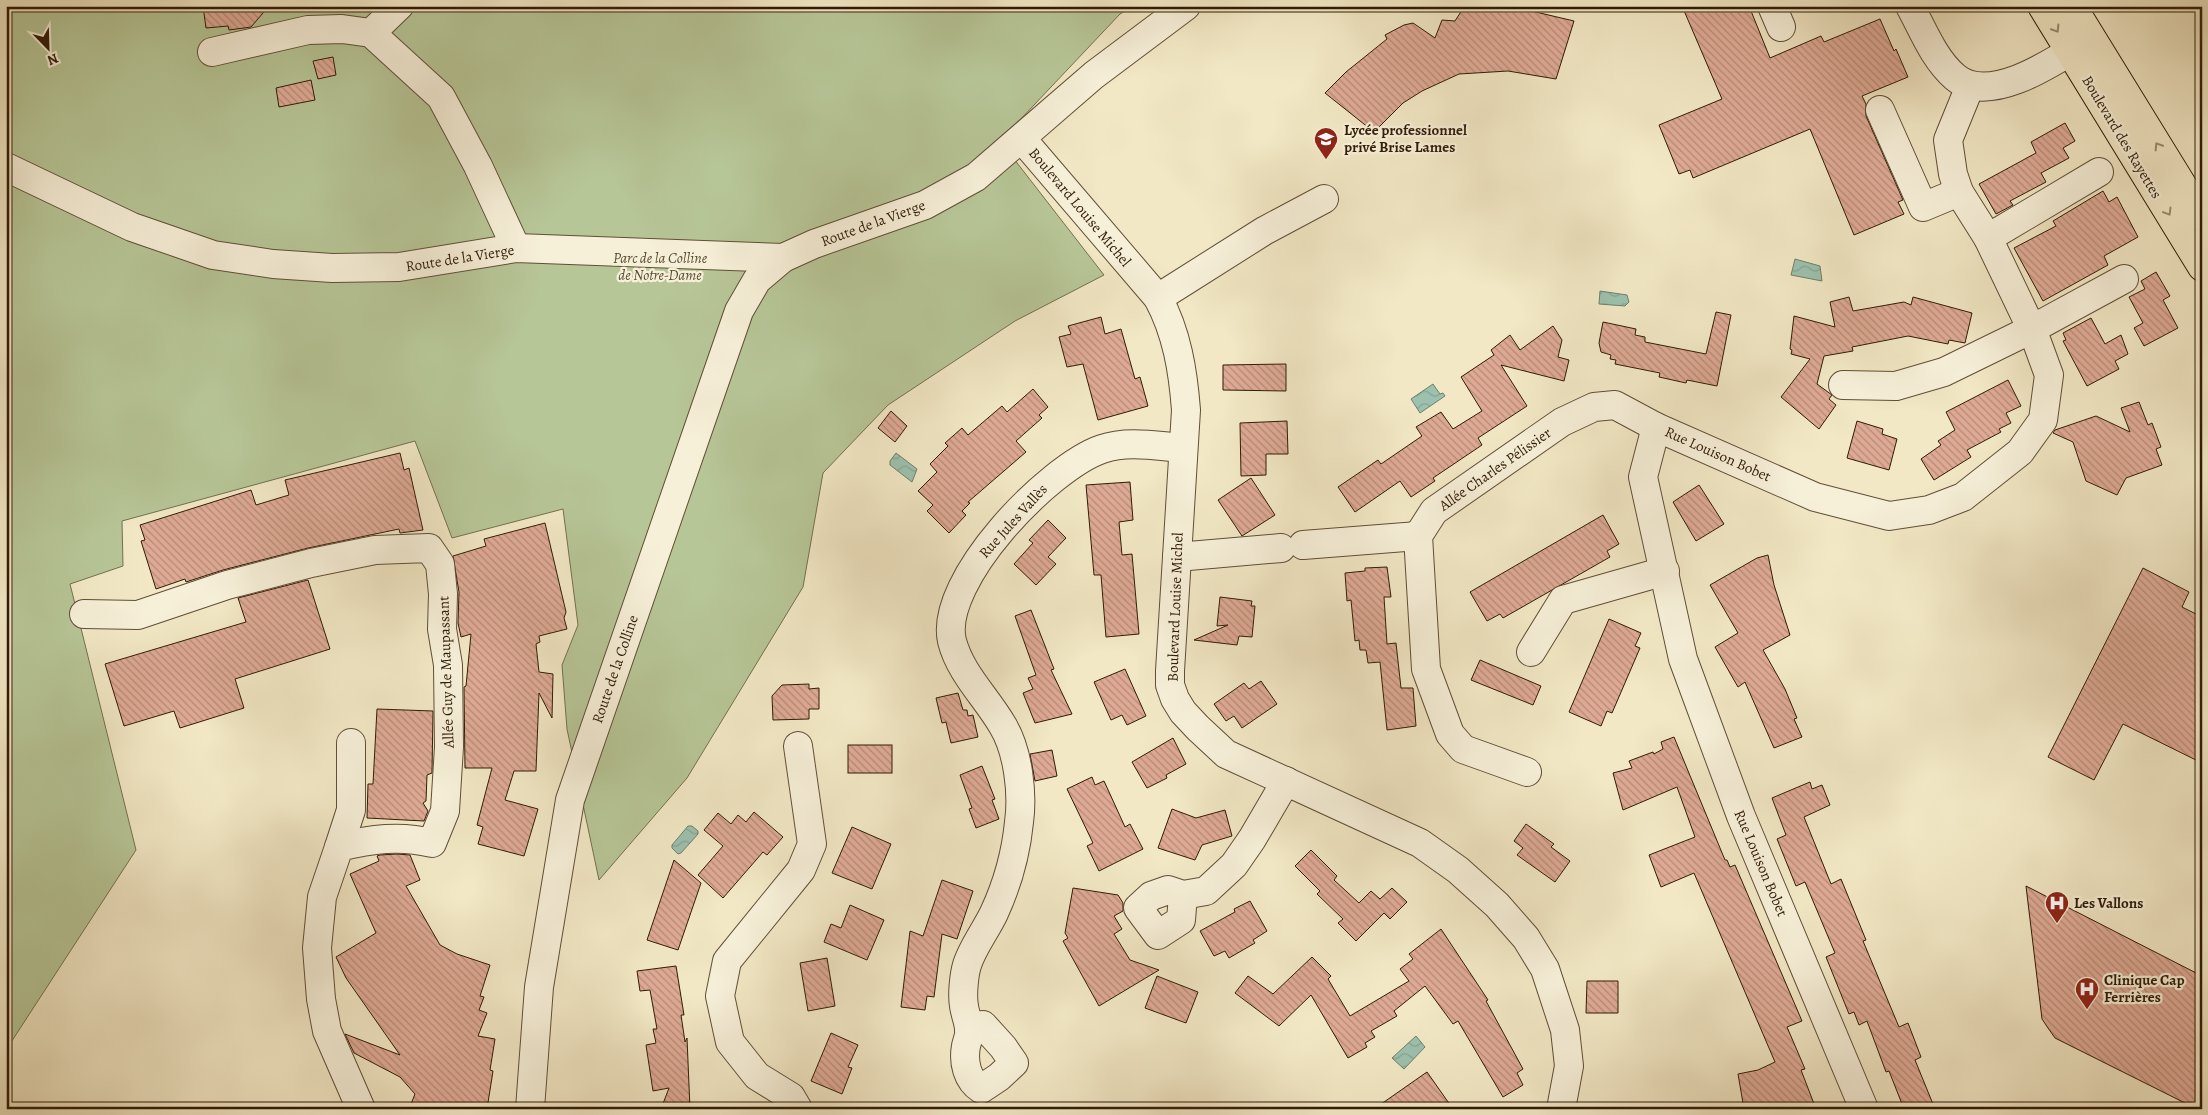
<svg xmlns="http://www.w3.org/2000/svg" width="2208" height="1115" viewBox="0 0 2208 1115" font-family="Alegreya,serif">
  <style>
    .park { fill: #b7c697; stroke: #73704e }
    .water { fill: url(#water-waves); stroke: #707f6b }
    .building { fill: url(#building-back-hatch); stroke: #2f1b06 }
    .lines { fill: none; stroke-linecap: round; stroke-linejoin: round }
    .minor-casing { stroke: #604e36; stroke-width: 30 }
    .major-casing { stroke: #2f1b06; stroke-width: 30 }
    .minor { stroke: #f7f0d9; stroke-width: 28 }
    .major { stroke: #f2e8c5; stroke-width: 28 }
    .oneway { stroke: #9a8c6f }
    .labels { text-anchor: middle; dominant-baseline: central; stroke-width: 4.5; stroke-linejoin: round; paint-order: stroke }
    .poi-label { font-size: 15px; font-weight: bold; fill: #2f1b06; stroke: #f7f0d9; text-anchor: start }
    .street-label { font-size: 15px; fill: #2f1b06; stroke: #f7f0d9 }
    .park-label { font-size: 15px; font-style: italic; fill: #584e32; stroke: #f7f0d9 }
  </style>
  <defs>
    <pattern id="water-waves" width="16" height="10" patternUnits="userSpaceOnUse" patternTransform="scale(1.25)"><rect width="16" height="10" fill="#9cc1ae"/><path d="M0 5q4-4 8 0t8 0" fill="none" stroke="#87a594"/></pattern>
    <pattern id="building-back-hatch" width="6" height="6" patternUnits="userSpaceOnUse" patternTransform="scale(1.25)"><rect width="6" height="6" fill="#dfaa95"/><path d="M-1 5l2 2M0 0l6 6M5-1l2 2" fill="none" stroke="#b58a78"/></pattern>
  </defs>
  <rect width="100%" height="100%" fill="#f2e8c5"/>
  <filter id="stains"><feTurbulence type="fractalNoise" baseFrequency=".004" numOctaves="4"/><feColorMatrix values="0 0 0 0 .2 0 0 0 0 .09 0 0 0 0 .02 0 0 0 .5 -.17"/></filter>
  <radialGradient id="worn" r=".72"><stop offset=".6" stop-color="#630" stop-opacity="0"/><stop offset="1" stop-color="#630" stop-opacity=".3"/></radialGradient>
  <polygon class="park" points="6,6 1134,6 1120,14 1000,141 1104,275 1015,321 888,405 823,473 803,587 687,778 599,880 567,729 562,665 578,625 563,509 452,538 415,441 122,521 123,566 70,584 136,850 6,1050"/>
  <g class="water">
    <polygon points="1795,259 1820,266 1822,281 1791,275"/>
    <polygon points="1600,291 1627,295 1629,302 1625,306 1599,304"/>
    <polygon points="1433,384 1440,394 1443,393 1445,396 1420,413 1411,399"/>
    <polygon points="896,453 917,469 912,482 890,465 890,461"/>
    <polygon points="688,826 692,826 698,831 698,834 681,853 678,854 672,848 672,845"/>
    <polygon points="1416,1036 1425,1047 1404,1069 1392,1058"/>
  </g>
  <g class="building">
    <polygon points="203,6 269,6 251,27 229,30 228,26 206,28"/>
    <polygon points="1470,6 1494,6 1494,9 1523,9 1574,21 1556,79 1508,71 1459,74 1422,91 1403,103 1374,132 1325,93 1346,72 1387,39 1385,35 1404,25 1413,23 1435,38 1442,20 1455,21 1464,7"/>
    <polygon points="1682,6 1749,6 1770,58 1821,36 1824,42 1880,19 1894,51 1896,49 1908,77 1862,96 1866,104 1866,116 1903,200 1898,202 1904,214 1854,235 1810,129 1693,178 1690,170 1679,174 1659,125 1722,99"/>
    <polygon points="333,57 336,75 318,79 313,61"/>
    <polygon points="311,80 315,100 279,107 276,88"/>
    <polygon points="2065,123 2075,141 2063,148 2069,158 2041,173 2046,182 2010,201 2013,205 1996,214 1979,184 2036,153 2031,142"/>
    <polygon points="2103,191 2109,202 2117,197 2138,237 2104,256 2108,265 2043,301 2014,248 2056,226 2053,221"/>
    <polygon points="2156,272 2170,296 2163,300 2178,328 2144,346 2134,328 2143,323 2129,297 2145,289 2141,281"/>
    <polygon points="1849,297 1853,311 1904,302 1911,305 1913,297 1972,313 1965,343 1949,340 1948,344 1908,336 1852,347 1853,351 1824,356 1817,384 1832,395 1829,399 1836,405 1819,429 1781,397 1810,359 1791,354 1792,350 1790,349 1794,316 1835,327 1830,302"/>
    <polygon points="1716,312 1731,315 1717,386 1687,380 1686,383 1659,377 1660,373 1615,364 1616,360 1610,359 1611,355 1601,352 1599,343 1603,322 1636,329 1635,335 1645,337 1645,342 1706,354"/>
    <polygon points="1101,317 1105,334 1121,329 1135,379 1140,377 1148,406 1098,420 1083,364 1067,367 1059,337 1071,334 1068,326"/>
    <polygon points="2091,318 2105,344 2121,335 2128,354 2115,361 2119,369 2087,386 2063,341 2066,340 2063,333"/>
    <polygon points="1553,326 1562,340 1558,357 1569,360 1564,381 1501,365 1527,406 1478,438 1482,445 1433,478 1435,481 1411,497 1400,481 1355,512 1338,487 1378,460 1381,464 1422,436 1416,427 1441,412 1453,429 1482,411 1461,377 1494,355 1491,350 1510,335 1520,350"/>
    <polygon points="1286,364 1286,391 1223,390 1223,365"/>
    <polygon points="2008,380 2021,406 2006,413 2011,423 1999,429 2001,432 1967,450 1971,457 1934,480 1921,459 1941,445 1938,441 1955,430 1946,412"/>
    <polygon points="1033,389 1048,407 1039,415 1042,418 1016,441 1026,452 968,502 970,503 962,511 966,515 949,533 927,511 933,505 918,491 937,472 930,464 948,446 945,443 962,428 968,435 1002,406 1007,412"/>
    <polygon points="2139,402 2148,425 2152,423 2161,447 2156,449 2162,465 2126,478 2117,495 2086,481 2073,442 2053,433 2055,430 2096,416 2130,432 2121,408"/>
    <polygon points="891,411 907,426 895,442 878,428"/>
    <polygon points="1287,421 1288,454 1266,454 1266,475 1241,476 1240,423"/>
    <polygon points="1857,421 1883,429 1882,434 1897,439 1889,470 1847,458"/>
    <polygon points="400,453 404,470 409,468 423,530 400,533 399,529 308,548 223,570 186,582 185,579 156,589 141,541 145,540 140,525 251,490 256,505 289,495 285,480"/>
    <polygon points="1251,478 1275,515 1242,536 1218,500"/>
    <polygon points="1130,482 1133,520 1119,522 1122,555 1132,554 1139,634 1106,637 1101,575 1094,575 1086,485"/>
    <polygon points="1699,485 1724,524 1696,541 1673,502"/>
    <polygon points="1603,515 1619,544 1607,551 1610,557 1503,618 1500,614 1487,621 1470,592"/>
    <polygon points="1048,520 1066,538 1048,557 1056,564 1036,585 1014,564 1033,543 1029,540"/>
    <polygon points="545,523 566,612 564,618 567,629 539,636 540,642 536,644 539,672 553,674 552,718 539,693 536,771 514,771 505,800 538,809 524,856 478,844 483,827 477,825 492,768 465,768 464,687 466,686 471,634 461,637 458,623 459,592 453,556 486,546 484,539"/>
    <polygon points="1768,555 1774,585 1790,635 1763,650 1785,689 1797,718 1794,719 1802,737 1774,748 1745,682 1738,687 1715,647 1738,633 1710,585 1757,558"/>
    <polygon points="1387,567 1391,597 1384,597 1387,644 1396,643 1401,688 1413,688 1416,726 1387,730 1380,662 1368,663 1366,650 1360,650 1359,640 1355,641 1351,600 1347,601 1345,573 1365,571 1365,568"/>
    <polygon points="2143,568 2189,592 2182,607 2202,617 2202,763 2123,724 2094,780 2048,757"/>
    <polygon points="308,580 330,649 235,679 244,708 180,728 174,711 124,726 105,664 246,622 238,598"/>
    <polygon points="1220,597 1252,601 1251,606 1255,606 1252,637 1239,636 1237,645 1194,640 1228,625 1217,626"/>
    <polygon points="1031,610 1054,669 1051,670 1072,714 1035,723 1023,693 1033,689 1028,678 1036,675 1015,616"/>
    <polygon points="1609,619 1641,633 1635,646 1640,648 1612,713 1607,711 1601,726 1569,712"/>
    <polygon points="1480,660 1541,686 1533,705 1471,680"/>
    <polygon points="1125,669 1146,716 1127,725 1122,715 1111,720 1094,682"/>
    <polygon points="1261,681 1277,704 1242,728 1234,716 1226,721 1214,704 1244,683 1249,689"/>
    <polygon points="809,684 809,689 819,688 819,709 809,709 809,719 773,720 772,696 782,685"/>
    <polygon points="958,693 963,710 967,710 968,716 973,715 978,737 951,743 946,722 942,723 936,698"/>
    <polygon points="377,709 433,711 432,773 427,775 426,801 423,803 428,811 424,821 367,818 368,784 373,784"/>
    <polygon points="1674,737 1725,860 1727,860 1730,867 1735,865 1802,1021 1787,1027 1805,1069 1801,1070 1816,1109 1744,1109 1738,1074 1758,1070 1775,1062 1694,873 1661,887 1649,855 1695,837 1677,787 1623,810 1613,773 1632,768 1629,761 1653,752 1654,754 1663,749 1661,742"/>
    <polygon points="1173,738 1186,764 1166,775 1167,778 1147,788 1132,762"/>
    <rect x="848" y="745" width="44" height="28"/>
    <polygon points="1052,750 1057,776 1035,781 1030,754"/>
    <polygon points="982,766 995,799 992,800 999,819 976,828 969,809 972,808 960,775"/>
    <polygon points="1092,777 1095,785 1104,781 1125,827 1130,824 1143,849 1099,871 1087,846 1093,843 1067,789"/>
    <polygon points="1810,782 1812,789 1822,785 1830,805 1804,817 1831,884 1841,879 1866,940 1863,941 1899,1027 1908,1023 1921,1057 1915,1060 1935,1109 1904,1109 1889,1071 1886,1072 1867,1021 1859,1025 1854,1012 1849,1014 1826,957 1835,953 1805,882 1796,886 1777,839 1786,835 1772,798"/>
    <polygon points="1172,809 1196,818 1225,810 1232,836 1202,845 1195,860 1158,848"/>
    <polygon points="754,812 783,837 767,855 763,852 723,898 698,875 723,846 704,830 718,813 731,824 738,815 746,822"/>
    <polygon points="1526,824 1554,844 1551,847 1570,861 1555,882 1517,855 1523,848 1514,841"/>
    <polygon points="852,827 891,844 872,889 832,873"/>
    <polygon points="1311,850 1337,876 1334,880 1359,903 1371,891 1380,899 1392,888 1407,902 1390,919 1384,913 1356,941 1338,923 1343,919 1317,894 1320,891 1295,866"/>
    <polygon points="397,854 410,855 420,880 406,886 440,945 457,954 490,965 480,996 484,997 479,1010 487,1013 478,1036 495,1039 490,1070 493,1071 487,1109 409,1109 415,1094 400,1077 354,1053 345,1034 400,1055 346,978 336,957 376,933 350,874 379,861 377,856 380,855"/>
    <polygon points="674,860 701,883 678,950 647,940"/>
    <polygon points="942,880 973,891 957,939 942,934 934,997 927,996 925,1010 901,1007 910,931 923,936"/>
    <polygon points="2026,886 2202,976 2202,1109 2197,1109 2055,1038 2048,1028 2042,1019"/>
    <polygon points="1073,888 1118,895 1123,903 1123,911 1114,916 1122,929 1114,934 1130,960 1159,970 1099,1006 1063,941 1068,938 1065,933"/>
    <polygon points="1250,901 1267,931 1253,940 1255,943 1229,958 1225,951 1214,956 1200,931 1235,912 1234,909"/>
    <polygon points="850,905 884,920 867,960 824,942 831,924 841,928"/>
    <polygon points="1441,929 1488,1000 1486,1001 1523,1069 1517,1073 1523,1085 1503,1097 1458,1021 1453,1024 1425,986 1394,1011 1397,1016 1371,1031 1375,1037 1365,1043 1367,1047 1348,1058 1311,995 1279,1026 1235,993 1248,976 1273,994 1312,957 1331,976 1328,979 1350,1016 1409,981 1400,969 1413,959 1409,954"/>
    <polygon points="827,958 835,1006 808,1011 800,963"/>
    <polygon points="676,966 684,1015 681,1015 685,1042 687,1038 690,1109 661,1109 669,1088 653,1091 646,1045 656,1043 653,1029 657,1029 650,990 640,991 637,971"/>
    <polygon points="1157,976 1198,992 1186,1023 1145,1008"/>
    <polygon points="1587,981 1618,981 1618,1013 1586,1013"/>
    <polygon points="831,1033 858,1045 848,1067 852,1068 842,1094 811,1081"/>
    <polygon points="1427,1072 1453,1109 1374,1109"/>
  </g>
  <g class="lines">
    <g class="minor-casing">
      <g id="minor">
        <polyline points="1772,6 1781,27"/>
        <path d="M1910,6C1923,30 1934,59 1955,77C1990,107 2058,59 2090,39"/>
        <polyline points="371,33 399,6"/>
        <polyline points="212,52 308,30 342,29 371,33 441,97 478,166 516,248"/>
        <polyline points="1880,110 1923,207 1959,192"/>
        <path d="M1022,139L1158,298C1177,333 1183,371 1186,410L1170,671V685L1175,699L1183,712L1198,728L1226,754L1420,843L1458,870L1497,905L1526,938L1545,969L1565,1030L1569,1066L1561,1109"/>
        <polyline points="6,167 132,227 213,255 273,264 332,268 399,267 516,248 783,258 814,244 925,205 976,177 1094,75 1186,6"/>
        <polyline points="1988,238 2099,172"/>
        <polyline points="1158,298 1264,231 1324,199"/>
        <polyline points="1843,385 1896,386 1944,372 2032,329 2124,279"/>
        <polyline points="1303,545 1418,536"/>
        <polyline points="1177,557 1281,548"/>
        <path d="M84,614L138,615L227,585L311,563L375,550L429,548L440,564L443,594L442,629L448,665L449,747L445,811L432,843C400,835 371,839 339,847L322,897L317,948L321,999L327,1031L361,1109"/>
        <polyline points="1531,652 1563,600 1665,571"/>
        <polyline points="1527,772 1463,749 1450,734 1426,669 1418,536 1434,511 1562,422 1594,407 1615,405 1656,427"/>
        <polyline points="339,847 351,810 351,743"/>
        <polyline points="1183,895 1181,920 1158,935 1138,908 1151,896 1168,890 1183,895 1206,891 1234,865 1252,839 1286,781"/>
        <path d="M969,1031L983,1025L1003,1047L1014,1063L999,1077L981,1089C967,1080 963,1062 966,1046C967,1041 970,1035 969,1030C969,1022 965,1014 964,1006C962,995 964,975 967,965C972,948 986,930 994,913C1007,885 1016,853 1019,822C1023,793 1018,751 1003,726C987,698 960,673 952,641C938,581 1049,467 1102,449C1127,440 1157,446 1183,448"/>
        <polyline points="530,1109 539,987 570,800 739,311 757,280 783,258"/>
        <polyline points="798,1109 791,1097 757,1076 730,1042 720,996 727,961 801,870 812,844 798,746"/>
        <polyline points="1864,1109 1741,816 1683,659 1643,477 1656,427 1815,497 1889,516 1929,510 1963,497 2020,452 2043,420 2049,375 2034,334 1988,238 1959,192 1953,174 1948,140 1970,86"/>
      </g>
    </g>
    <g class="major-casing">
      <g id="major">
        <polyline points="2042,6 2202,267"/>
        <polyline points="2072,6 2202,217"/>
      </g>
    </g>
    <use href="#minor" class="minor"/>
    <use href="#major" class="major"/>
  </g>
  <defs><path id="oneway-chevron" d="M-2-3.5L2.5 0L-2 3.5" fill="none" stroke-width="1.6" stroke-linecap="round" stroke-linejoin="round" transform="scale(1.25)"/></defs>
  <g class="oneway">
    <use href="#oneway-chevron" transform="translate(2056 29) rotate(58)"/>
    <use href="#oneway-chevron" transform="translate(2158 146) rotate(-122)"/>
    <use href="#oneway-chevron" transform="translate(2168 212) rotate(59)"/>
  </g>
  <defs>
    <g id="school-pin" transform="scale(1.25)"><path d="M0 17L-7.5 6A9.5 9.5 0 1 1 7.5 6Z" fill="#8f2418" stroke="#f7f0d9"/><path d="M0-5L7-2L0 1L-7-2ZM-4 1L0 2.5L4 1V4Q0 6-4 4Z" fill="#fff"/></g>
    <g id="hospital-pin" transform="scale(1.25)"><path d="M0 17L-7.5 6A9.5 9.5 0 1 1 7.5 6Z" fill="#8f2418" stroke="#f7f0d9"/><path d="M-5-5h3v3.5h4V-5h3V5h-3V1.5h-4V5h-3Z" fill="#fff"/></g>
  </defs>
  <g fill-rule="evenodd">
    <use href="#school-pin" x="1326" y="139"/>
    <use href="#hospital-pin" x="2057" y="903"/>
    <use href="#hospital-pin" x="2087" y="989"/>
  </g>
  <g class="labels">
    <g class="poi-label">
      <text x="1344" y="130">Lycée professionnel<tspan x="1344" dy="17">privé Brise Lames</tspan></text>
      <text x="2074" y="903">Les Vallons</text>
      <text x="2104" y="980">Clinique Cap<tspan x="2104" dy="17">Ferrières</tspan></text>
    </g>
    <g class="street-label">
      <text transform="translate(2122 137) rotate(59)">Boulevard des Rayettes</text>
      <text transform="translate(1080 207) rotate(50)">Boulevard Louise Michel</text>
      <text transform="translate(873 223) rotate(-20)">Route de la Vierge</text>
      <text transform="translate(460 258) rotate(-9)">Route de la Vierge</text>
      <text transform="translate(1718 454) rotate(24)">Rue Louison Bobet</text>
      <text transform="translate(1495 469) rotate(-35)">Allée Charles Pélissier</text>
      <text transform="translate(1013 521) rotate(-48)">Rue Jules Vallès</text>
      <text transform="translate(1175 607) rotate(-88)">Boulevard Louise Michel</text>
      <text transform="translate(615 669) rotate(-71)">Route de la Colline</text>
      <text transform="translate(446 672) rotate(-92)">Allée Guy de Maupassant</text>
      <text transform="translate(1761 863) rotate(67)">Rue Louison Bobet</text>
    </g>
    <g class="park-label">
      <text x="660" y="258">Parc de la Colline<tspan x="660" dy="17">de Notre-Dame</tspan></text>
    </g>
  </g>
  <rect width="2208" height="1115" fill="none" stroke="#f2e8c5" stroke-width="25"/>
  <rect x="8" y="8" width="2193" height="1100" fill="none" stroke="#2f1b06" stroke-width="2.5"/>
  <rect x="12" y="12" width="2183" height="1090" fill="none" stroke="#2f1b06"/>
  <g transform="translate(48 48) rotate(157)" stroke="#f7f0d9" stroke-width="4" paint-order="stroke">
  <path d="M0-4L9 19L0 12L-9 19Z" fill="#2f1b06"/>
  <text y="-8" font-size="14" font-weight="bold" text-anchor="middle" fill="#2f1b06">N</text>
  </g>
  <rect width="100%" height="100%" filter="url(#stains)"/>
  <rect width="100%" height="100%" fill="url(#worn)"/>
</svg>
